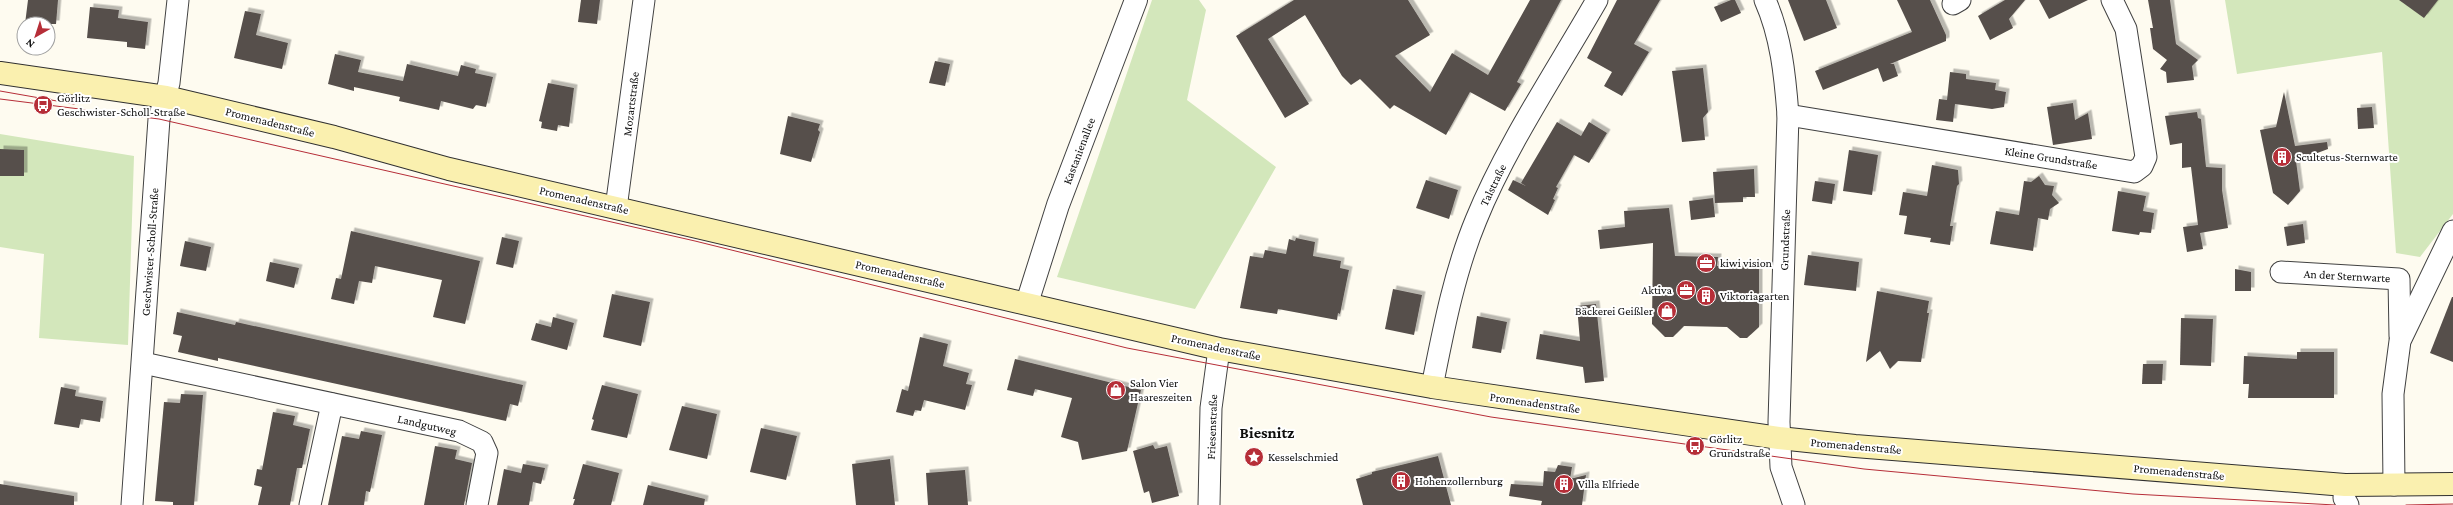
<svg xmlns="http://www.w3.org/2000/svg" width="2453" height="505" viewBox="0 0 2453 505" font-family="'Crimson Pro',serif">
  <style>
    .green { fill: #d3e7bb }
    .building { fill: #564f4b; filter: url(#shadow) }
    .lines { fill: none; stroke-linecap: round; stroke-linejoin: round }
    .minor-casing { stroke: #414141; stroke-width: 23 }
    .tertiary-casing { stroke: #414141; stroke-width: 24 }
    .secondary-casing { stroke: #303030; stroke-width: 24 }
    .minor { stroke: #fff; stroke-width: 21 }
    .tertiary { stroke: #fff; stroke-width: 22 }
    .secondary { stroke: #faf0af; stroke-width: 22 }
    .tram { stroke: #b62e38; stroke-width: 1 }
    .labels { text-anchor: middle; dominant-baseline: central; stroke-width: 4; stroke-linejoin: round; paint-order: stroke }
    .poi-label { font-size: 12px; fill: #0e0e0e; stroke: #fff; text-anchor: start }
    .street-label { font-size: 12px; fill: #0e0e0e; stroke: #fff }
    .district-label { font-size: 16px; font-weight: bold; fill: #0e0e0e; stroke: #fff }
  </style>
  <defs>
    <filter id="shadow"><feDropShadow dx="3.5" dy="-3.5" stdDeviation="0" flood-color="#0004"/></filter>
  </defs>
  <rect width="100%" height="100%" fill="#fefbf0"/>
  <g class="green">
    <polygon points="1152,0 1199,0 1206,10 1187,100 1276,167 1195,309 1057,277"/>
    <polygon points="2225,0 2453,0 2453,214 2420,257 2396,253 2382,52 2237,74"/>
    <polygon points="0,134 134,156 128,345 39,338 44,254 0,247"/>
  </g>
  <g class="building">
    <polygon points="28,0 58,0 56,24 25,24"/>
    <polygon points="581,0 600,0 597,24 578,22"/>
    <polygon points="1294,0 1408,0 1430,35 1395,56 1430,92 1452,53 1488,75 1530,0 1561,0 1517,82 1521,84 1505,111 1470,92 1446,135 1394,105 1390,109 1360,79 1351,85 1342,76 1305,15 1268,39 1309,104 1285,118 1236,36"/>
    <polygon points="1617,0 1660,0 1634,44 1649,52 1622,96 1604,86 1612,72 1587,58"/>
    <polygon points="1731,0 1735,0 1741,13 1721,22 1714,7"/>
    <polygon points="1788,0 1826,0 1837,28 1804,41"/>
    <polygon points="1897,0 1930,0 1946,35 1946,41 1890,64 1894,64 1898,76 1883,82 1878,68 1823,90 1815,71 1912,32"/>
    <polygon points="2005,0 2025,0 2009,19 2013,28 1990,40 1978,16"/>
    <polygon points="2039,0 2088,0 2049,19"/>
    <polygon points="2148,0 2170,0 2176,44 2198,60 2192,66 2194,80 2167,83 2166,72 2160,69 2167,60 2153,49 2150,28 2153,28"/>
    <polygon points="2399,0 2438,0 2424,18"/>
    <polygon points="90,7 119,10 118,18 148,22 145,49 127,47 127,42 87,38"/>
    <polygon points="245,11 261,14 256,35 288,43 282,69 234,58"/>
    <polygon points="335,54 361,60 358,72 403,81 407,64 458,76 461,65 476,69 475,73 493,77 486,107 476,105 473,109 441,101 439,110 399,101 400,97 354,87 354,91 328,84"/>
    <polygon points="935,61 950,64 945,86 929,83"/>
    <polygon points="1703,68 1708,112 1703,118 1705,140 1682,142 1672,71"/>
    <polygon points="1950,72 1966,74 1966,79 1996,83 1995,90 2006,92 2004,107 1992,109 1955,104 1953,122 1936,120 1939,99 1947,100"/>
    <polygon points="548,83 574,88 569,127 558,125 557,131 541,128 542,122 539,121"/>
    <polygon points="2284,92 2295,146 2327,142 2328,149 2296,161 2300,191 2288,205 2273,193 2260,130 2276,127"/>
    <polygon points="2073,103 2075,120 2088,113 2092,139 2053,145 2047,107"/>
    <polygon points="2372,107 2374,128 2358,129 2357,108"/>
    <polygon points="2197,112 2198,118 2201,119 2206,167 2222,168 2222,190 2228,228 2200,233 2203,249 2187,252 2183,227 2198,225 2191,167 2182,168 2182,143 2170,145 2165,116"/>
    <polygon points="788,116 820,124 818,130 820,132 811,162 780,154"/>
    <polygon points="1557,122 1581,136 1589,122 1607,133 1589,163 1574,155 1556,187 1558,188 1553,199 1555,200 1548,215 1508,190 1513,180 1526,186 1521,183"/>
    <polygon points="0,149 24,150 24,176 0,176"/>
    <polygon points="1849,150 1878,155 1872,195 1843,191"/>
    <polygon points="1932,165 1958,170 1959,184 1957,186 1950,226 1953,226 1950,245 1930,242 1931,238 1904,234 1907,216 1899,215 1903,192 1927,196"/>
    <polygon points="1754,169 1755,197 1743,197 1743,202 1715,203 1713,172"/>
    <polygon points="2039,176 2045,185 2054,186 2052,195 2059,203 2050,209 2048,220 2038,218 2033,251 1990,244 1996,211 2019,215 2024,181 2031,182"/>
    <polygon points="1426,180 1458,190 1449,219 1416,208"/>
    <polygon points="1815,181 1835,184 1832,204 1812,201"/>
    <polygon points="2118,191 2146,196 2143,211 2154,213 2151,233 2140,232 2139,235 2112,231"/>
    <polygon points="1713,198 1715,217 1691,220 1689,201"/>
    <polygon points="1669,208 1675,256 1718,257 1717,266 1759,266 1759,327 1747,338 1740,338 1727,327 1684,326 1673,337 1665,337 1652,324 1653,243 1600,249 1598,230 1625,227 1624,211"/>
    <polygon points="2303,224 2305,243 2287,246 2284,227"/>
    <polygon points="351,231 480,261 465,324 433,317 442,280 375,266 372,283 359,281 354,304 331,299 336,278 341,279"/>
    <polygon points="502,237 519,241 513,268 496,264"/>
    <polygon points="1296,238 1315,242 1313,256 1341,261 1340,268 1349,270 1340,314 1338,313 1337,320 1278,309 1277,314 1240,308 1250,256 1263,258 1265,250 1286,254 1289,239 1295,241"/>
    <polygon points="185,241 211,247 206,271 180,266"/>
    <polygon points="1808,255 1859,262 1856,291 1804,285"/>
    <polygon points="270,262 299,268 294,288 266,281"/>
    <polygon points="2235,269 2251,272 2251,291 2235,291"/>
    <polygon points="1393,289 1422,295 1414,335 1385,329"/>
    <polygon points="1877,291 1929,301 1927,313 1929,313 1921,362 1898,361 1890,369 1880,351 1866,362"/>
    <polygon points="612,294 650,302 641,346 603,337"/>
    <polygon points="2452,297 2453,297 2453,362 2430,353"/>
    <polygon points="1596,304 1604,381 1585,383 1583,367 1536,359 1540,334 1580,341 1577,306"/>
    <polygon points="177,312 235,325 236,322 523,385 518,406 510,404 506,421 218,358 218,361 178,352 182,336 173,334"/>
    <polygon points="1477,316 1507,322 1501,353 1472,348"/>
    <polygon points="553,317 574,323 567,350 531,340 536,323 551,327"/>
    <polygon points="2181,318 2213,319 2211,366 2180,365"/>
    <polygon points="920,337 948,344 943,366 969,373 966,384 972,385 965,410 924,400 921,411 915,410 913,416 896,412 902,389 908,391"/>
    <polygon points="2297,352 2334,352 2334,398 2248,398 2249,384 2243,384 2244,356 2297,359"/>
    <polygon points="1015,359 1141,390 1127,451 1082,460 1078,442 1061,437 1072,398 1035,389 1033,396 1007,390"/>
    <polygon points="2143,364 2163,364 2162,384 2142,384"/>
    <polygon points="602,385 638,394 627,438 591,430 594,420 592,419"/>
    <polygon points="61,387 76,390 75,396 103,401 100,422 81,419 79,428 54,424"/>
    <polygon points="181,394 203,395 194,505 173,505 173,502 155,501 164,402 180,403"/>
    <polygon points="682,406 717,414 707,459 669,450"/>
    <polygon points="273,412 295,416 293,425 310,429 302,468 297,468 290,505 258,505 262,487 254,485 257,469 262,470"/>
    <polygon points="761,428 797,436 786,480 750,472"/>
    <polygon points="361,431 382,435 370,492 366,491 364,505 328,505 342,436 359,439"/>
    <polygon points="1153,445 1155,449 1167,446 1179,496 1152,503 1149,491 1144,493 1133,451"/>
    <polygon points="435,446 457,450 455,459 472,463 464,505 424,505"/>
    <polygon points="1438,456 1451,505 1363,505 1356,479 1372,474 1372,472"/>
    <polygon points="890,459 895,505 856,505 852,464"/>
    <polygon points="523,464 545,468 541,484 533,482 529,505 497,505 504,469 521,473"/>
    <polygon points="583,464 619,473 611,505 573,505 575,499 573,499"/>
    <polygon points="1558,465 1572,467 1570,479 1586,475 1582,505 1541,505 1542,501 1509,496 1511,484 1543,486 1544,471 1555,472"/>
    <polygon points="965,470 968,505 928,505 926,473"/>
    <polygon points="0,484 74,496 74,505 0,505"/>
    <polygon points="648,485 705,499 704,505 643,505"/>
  </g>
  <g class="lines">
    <g class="minor-casing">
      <g id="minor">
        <path d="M1765,0C1781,36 1785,75 1788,115L1779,422L1781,467L1794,505"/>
        <polyline points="1953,4 1960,0"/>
        <polyline points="1788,115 2134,172 2142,166 2146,157 2126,29 2112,0"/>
        <polyline points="616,208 644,0"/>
        <polyline points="2281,272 2399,279 2400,336"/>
        <polyline points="143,363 459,431 482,442 487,453 477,505"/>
        <path d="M1432,387C1443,332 1454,273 1476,220C1506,146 1557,70 1597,0"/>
        <polyline points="2345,485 2344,498 2348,505"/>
        <polyline points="2394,485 2393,394 2400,341 2453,231"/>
        <polyline points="132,505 159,119 169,83 178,0"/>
        <polyline points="310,505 332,404"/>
        <polyline points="1209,505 1211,408 1219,349"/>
      </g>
    </g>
    <g class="tertiary-casing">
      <polyline id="tertiary" points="1027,303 1058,205 1136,0"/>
    </g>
    <g class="secondary-casing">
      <polyline id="secondary" points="0,73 166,97 334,137 449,169 1219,349 1432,387 1779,438 1855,446 2345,485 2453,484"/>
    </g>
    <use href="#minor" class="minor"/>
    <use href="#tertiary" class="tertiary"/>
    <use href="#secondary" class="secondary"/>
    <g class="tram">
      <polyline points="0,91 74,104"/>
      <polyline points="0,99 159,119 695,241 1127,348 1491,417 1864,469 2133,494 2335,505"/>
      <polyline points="2406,505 2453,504"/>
    </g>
  </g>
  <defs>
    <g id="bus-disc" transform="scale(1)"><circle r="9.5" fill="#b62e38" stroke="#fff"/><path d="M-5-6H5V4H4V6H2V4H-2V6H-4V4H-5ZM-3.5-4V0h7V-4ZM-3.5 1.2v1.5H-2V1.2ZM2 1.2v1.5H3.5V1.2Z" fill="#fff"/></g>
    <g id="building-disc" transform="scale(1)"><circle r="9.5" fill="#b62e38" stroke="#fff"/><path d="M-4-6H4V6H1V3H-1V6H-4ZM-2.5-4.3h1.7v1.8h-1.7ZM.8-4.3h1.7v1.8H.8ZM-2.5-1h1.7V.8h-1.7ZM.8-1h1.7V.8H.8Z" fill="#fff"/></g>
    <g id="office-disc" transform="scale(1)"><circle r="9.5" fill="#b62e38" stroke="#fff"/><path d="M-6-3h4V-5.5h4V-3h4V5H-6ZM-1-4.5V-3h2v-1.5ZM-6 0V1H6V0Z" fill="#fff"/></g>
    <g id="shop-disc" transform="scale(1)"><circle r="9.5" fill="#b62e38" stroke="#fff"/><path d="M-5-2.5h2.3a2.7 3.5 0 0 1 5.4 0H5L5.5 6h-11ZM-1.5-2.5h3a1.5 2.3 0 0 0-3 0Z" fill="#fff"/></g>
    <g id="sight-disc" transform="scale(1)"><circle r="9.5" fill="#b62e38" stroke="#fff"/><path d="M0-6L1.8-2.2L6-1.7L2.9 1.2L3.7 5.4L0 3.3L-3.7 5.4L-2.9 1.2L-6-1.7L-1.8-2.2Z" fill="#fff"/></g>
  </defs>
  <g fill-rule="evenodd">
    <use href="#bus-disc" x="43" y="105"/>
    <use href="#building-disc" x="2282" y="157"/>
    <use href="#office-disc" x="1706" y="263"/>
    <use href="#office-disc" x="1686" y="290"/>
    <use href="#building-disc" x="1706" y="296"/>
    <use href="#shop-disc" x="1667" y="311"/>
    <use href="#shop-disc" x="1116" y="390"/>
    <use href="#bus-disc" x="1695" y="446"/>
    <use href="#sight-disc" x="1254" y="457"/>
    <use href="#building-disc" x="1401" y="481"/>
    <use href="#building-disc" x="1564" y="484"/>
  </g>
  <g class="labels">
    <g class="poi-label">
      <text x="57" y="98">Görlitz<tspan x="57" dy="14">Geschwister-Scholl-Straße</tspan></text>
      <text x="2296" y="157">Scultetus-Sternwarte</text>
      <text x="1720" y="263">kiwi vision</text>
      <text x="1672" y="290" text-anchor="end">Aktiva</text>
      <text x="1720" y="296">Viktoriagarten</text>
      <text x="1653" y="311" text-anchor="end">Bäckerei Geißler</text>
      <text x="1130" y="383">Salon Vier<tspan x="1130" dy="14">Haareszeiten</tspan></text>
      <text x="1709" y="439">Görlitz<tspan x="1709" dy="14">Grundstraße</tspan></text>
      <text x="1268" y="457">Kesselschmied</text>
      <text x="1415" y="481">Hohenzollernburg</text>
      <text x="1578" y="484">Villa Elfriede</text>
    </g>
    <g class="street-label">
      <text transform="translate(631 104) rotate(-83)">Mozartstraße</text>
      <text transform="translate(270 122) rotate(14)">Promenadenstraße</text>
      <text transform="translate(1079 151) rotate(-69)">Kastanienallee</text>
      <text transform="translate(2051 158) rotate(9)">Kleine Grundstraße</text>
      <text transform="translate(1493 185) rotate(-64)">Talstraße</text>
      <text transform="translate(584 200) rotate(13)">Promenadenstraße</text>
      <text transform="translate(1785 240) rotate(-88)">Grundstraße</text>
      <text transform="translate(150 252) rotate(-86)">Geschwister-Scholl-Straße</text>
      <text transform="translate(900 274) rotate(13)">Promenadenstraße</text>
      <text transform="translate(2347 276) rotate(3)">An der Sternwarte</text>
      <text transform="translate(1216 347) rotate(12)">Promenadenstraße</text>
      <text transform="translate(1535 403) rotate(8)">Promenadenstraße</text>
      <text transform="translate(427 425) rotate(13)">Landgutweg</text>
      <text transform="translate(1212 427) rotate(-88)">Friesenstraße</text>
      <text transform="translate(1856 446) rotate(5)">Promenadenstraße</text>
      <text transform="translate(2179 472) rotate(5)">Promenadenstraße</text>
    </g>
    <g class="district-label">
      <text x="1267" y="432">Biesnitz</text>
    </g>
  </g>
  <g transform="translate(36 36) rotate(219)"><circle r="19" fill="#ffffff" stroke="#9f9f9f"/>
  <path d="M0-3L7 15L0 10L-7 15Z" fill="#b62e38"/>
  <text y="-6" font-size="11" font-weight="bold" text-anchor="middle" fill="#0e0e0e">N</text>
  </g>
</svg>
